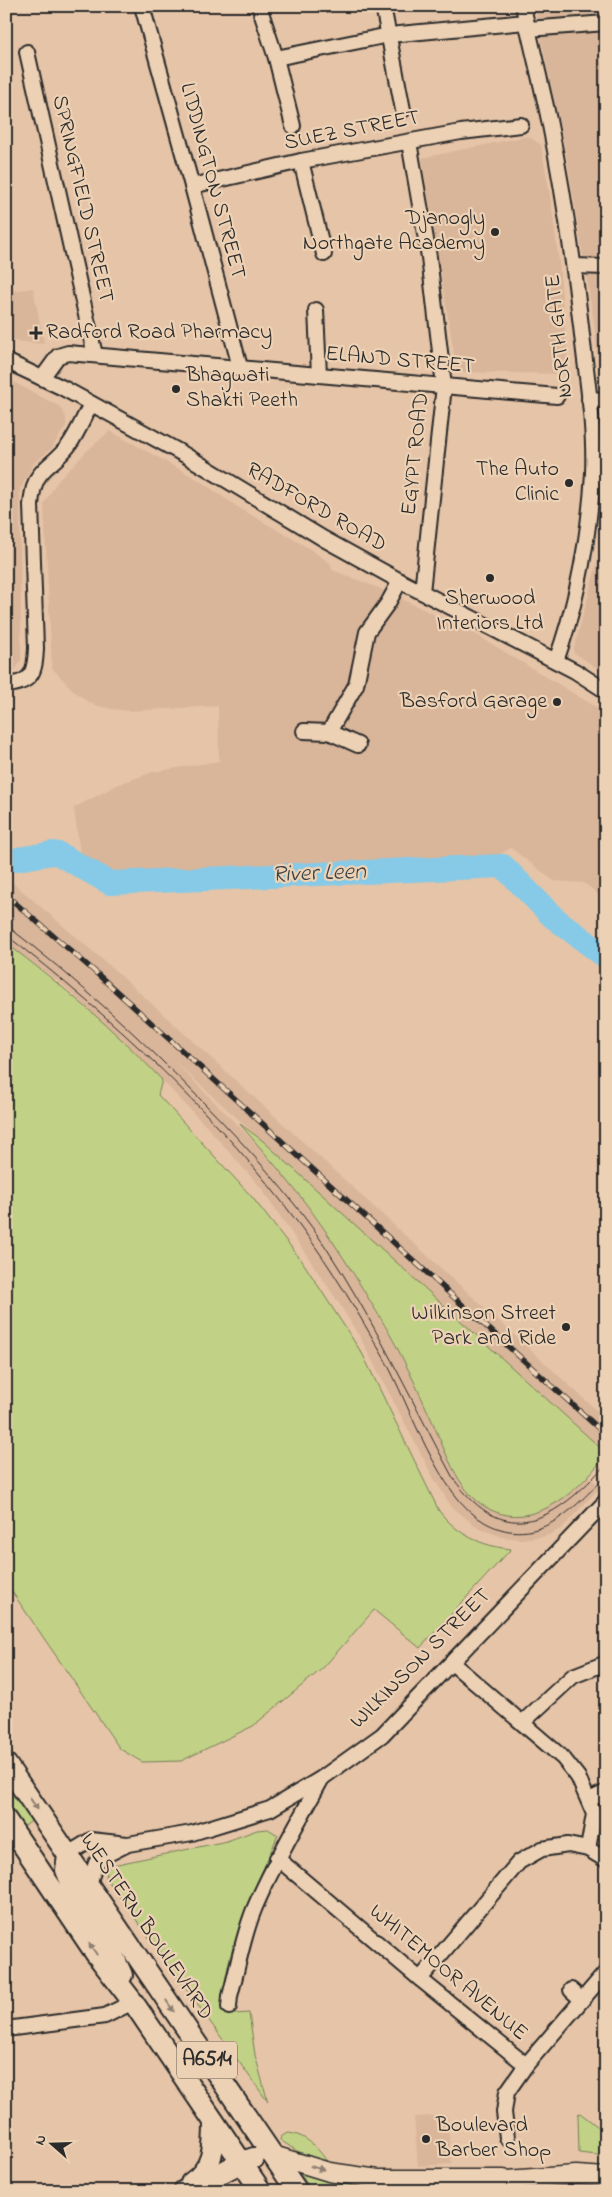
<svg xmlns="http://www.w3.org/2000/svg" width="612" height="2197" viewBox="0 0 612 2197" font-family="'Indie Flower',sans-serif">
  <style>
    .built { fill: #d9b59a }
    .green { fill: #c1d186; stroke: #767e58 }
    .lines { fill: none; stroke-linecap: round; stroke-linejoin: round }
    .river { stroke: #86cae7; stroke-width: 24 }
    .minor-casing { stroke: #2b2b2b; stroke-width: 18 }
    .major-casing { stroke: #2b2b2b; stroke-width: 21 }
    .highway-casing { stroke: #2b2b2b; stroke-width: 24 }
    .minor { stroke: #edd1b4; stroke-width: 14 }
    .major { stroke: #edd1b4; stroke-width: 18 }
    .highway { stroke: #edd1b4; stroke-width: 20 }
    .tram { stroke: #2b2b2b; stroke-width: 1 }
    .rail-casing { stroke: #2b2b2b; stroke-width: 5.5 }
    .rail { stroke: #edd1b4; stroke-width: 4; stroke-dasharray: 11; stroke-linecap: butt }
    .oneway { fill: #8c7e70 }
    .poi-dot { fill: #2b2b2b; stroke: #edd1b4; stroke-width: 2 }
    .labels { text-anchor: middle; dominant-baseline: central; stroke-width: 4.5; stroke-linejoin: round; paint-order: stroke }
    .shield { fill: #edd1b4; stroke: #655d54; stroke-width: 1 }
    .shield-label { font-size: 21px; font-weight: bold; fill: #2b2b2b }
    .street-label { font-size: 22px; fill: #2b2b2b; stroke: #edd1b4 }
    .poi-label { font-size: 22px; fill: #2b2b2b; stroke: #edd1b4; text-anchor: end }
    .water-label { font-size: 24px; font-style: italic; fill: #394347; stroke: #edd1b4 }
  </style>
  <rect width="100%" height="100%" fill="#e6c4a7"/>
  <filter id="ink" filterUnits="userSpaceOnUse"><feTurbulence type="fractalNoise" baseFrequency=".02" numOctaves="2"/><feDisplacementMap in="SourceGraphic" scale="10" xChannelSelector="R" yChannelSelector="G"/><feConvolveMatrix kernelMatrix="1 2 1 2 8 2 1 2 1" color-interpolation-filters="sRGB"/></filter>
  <g filter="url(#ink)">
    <g class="built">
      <polygon points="534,6 606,6 606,391 601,390 594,323 567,158"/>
      <polygon points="528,136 541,145 551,201 559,263 569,374 457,372 422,158"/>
      <polygon points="33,288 44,344 6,340 6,292"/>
      <polygon points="6,378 60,407 66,417 66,426 51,449 34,463 20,490 21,660 14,672 6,672"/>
      <polygon points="110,431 197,479 239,508 310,549 331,564 332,570 381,589 475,634 606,713 606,900 584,883 554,881 511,848 495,857 101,872 81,861 74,808 119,784 153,772 219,761 218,706 128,711 112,709 95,705 87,701 75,692 52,668 44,504 57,482 87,451"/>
      <polygon points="598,560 606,562 606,674 573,652"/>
      <polygon points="6,877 118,973 606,1419 606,1453 172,1059 258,1146 288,1181 338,1248 401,1355 442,1441 453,1469 463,1486 481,1504 502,1514 577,1488 588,1476 600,1487 561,1529 546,1536 522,1539 502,1537 477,1527 451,1506 433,1477 362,1341 339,1303 261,1188 210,1130 131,1048 63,985 6,943 6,915 11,917 6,913"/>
      <polygon points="447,2115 451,2164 418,2166 414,2117"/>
    </g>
    <g class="green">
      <path d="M6,943C62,985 114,1029 162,1080L158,1095L252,1197L302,1261L363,1355L439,1511C458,1535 481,1546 511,1549L420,1648L374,1610L323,1668L253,1726L181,1761L142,1762L120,1749L6,1583Z"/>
      <path d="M239,1123L263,1141L606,1453C603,1460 595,1468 590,1474C563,1504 520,1532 481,1504C453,1484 442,1440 427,1410C411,1374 394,1339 373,1306C347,1262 320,1220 288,1181C272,1161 255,1142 239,1123Z"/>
      <polygon points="6,1782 33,1820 22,1828 6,1805"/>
      <polygon points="268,1829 278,1835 242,1918 229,1961 224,1988 234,2014 249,2013 255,2055 268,2102 106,1878 108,1866 227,1841 257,1830"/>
      <polygon points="580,2113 606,2133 606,2156 579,2153 578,2114"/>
      <path d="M287,2133C306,2134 318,2148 328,2163L297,2151L280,2140L281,2137Z"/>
      <polygon points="300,2173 353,2184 343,2191 312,2191"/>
    </g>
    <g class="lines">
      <polyline class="river" points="6,861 53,853 59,854 110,883 503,866 553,917 606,957"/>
      <g class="minor-casing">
        <g id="minor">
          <polyline points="142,6 192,186 240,367"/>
          <polyline points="259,6 276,58 293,126"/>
          <polyline points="383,6 403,110"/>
          <path d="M523,6C531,44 541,82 549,120C563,188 573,257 581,326C586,374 595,424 593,473C589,538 578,600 556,661"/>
          <polyline points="528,29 606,23"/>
          <polyline points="27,52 95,355"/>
          <polyline points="276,58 389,35 526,22"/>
          <polyline points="409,142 429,257 444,386 422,592"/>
          <polyline points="301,161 324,254"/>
          <polyline points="192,186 301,161 461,132 521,125"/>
          <polyline points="574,266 606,267"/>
          <polyline points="316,310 319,375"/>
          <polyline points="6,361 63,388 185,455 324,539 400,581 575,671 606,691"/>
          <polyline points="42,378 58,356 68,353 557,396"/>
          <polyline points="589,399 606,400"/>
          <path d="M6,685C33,683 35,671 36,648L31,505C34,466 49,471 69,445C78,432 84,417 91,404"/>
          <polyline points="304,731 329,732 358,745"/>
          <polyline points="329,732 356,685 367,632 388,603 400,581"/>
          <polyline points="452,1663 563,1758 578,1777 594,1814 588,1849"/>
          <polyline points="522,1723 573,1676 606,1663"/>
          <polyline points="589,1800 606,1792"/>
          <polyline points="68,1854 91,1840 127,1844"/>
          <polyline points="277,1858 420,1979 526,2065"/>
          <polyline points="89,1884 96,1863 102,1857 128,1844 192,1833 270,1809 322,1778 382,1735 606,1501"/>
          <polyline points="420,1979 519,1862 542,1849 568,1845 588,1849 606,1860"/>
          <polyline points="571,1990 582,2000"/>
          <path d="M229,2007L230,1996C238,1967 243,1935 255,1907C274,1862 299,1821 322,1778"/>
          <polyline points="6,2029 105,2016 133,2002"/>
          <polyline points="507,2138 504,2112 507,2092 526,2065 606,1972"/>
        </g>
      </g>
      <g class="major-casing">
        <g id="major">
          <polyline points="270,2154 329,2172 378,2179 504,2179"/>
          <polyline points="493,2181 576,2175 606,2177"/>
        </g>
      </g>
      <g class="highway-casing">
        <g id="highway">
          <polyline points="6,1764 297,2191"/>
          <polyline points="6,1820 96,1954 133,2002 261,2191"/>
          <polyline points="68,1856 66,1870 73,1888 109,1946 122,1975"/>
          <path d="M191,2183C214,2168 214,2147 214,2122"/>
          <path d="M184,2191C209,2183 229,2165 254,2158"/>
        </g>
      </g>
      <use href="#minor" class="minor"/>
      <use href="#major" class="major"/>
      <use href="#highway" class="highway"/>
      <g class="tram">
        <path d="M6,925C76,979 141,1038 203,1102C247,1147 290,1194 325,1246C374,1320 411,1400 453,1478C506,1552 556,1520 606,1464"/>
        <path d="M6,935C112,1017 222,1119 301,1227C332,1268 358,1313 384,1358C410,1405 438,1497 486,1523C537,1550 574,1509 606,1475"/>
      </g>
      <g class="rail-casing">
        <polyline id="rail" points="6,895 93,970 606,1435"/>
      </g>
      <use href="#rail" class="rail"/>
    </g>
    <defs><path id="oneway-solid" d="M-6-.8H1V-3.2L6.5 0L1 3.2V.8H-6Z" transform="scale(1.25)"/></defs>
    <g class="oneway">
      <use href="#oneway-solid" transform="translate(34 1804) rotate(55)"/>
      <use href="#oneway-solid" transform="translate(93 1949) rotate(-124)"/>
      <use href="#oneway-solid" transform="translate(170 2006) rotate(56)"/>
      <use href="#oneway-solid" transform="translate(317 2168) rotate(16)"/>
    </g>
  </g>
  <g class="poi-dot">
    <circle cx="495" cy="232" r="5"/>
    <path d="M33.5 325.5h5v5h5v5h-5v5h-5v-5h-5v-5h5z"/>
    <circle cx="176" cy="389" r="5"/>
    <circle cx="569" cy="483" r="5"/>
    <circle cx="490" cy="578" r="5"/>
    <circle cx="557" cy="702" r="5"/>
    <circle cx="566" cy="1327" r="5"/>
    <circle cx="426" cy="2139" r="5"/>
  </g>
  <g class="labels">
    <rect class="shield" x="177" y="2041.5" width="60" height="37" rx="4"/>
    <g class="shield-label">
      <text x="207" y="2060">A6514</text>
    </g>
    <g class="street-label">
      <text transform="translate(352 131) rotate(-11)">SUEZ STREET</text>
      <text transform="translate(212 181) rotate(75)">LIDDINGTON STREET</text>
      <text transform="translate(82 199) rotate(77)">SPRINGFIELD STREET</text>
      <text transform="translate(560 336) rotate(-96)">NORTH GATE</text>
      <text transform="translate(400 361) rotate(5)">ELAND STREET</text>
      <text transform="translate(416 454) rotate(-84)">EGYPT ROAD</text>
      <text transform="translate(316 508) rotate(30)">RADFORD ROAD</text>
      <text transform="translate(421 1659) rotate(-45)">WILKINSON STREET</text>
      <text transform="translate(146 1927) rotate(56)">WESTERN BOULEVARD</text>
      <text transform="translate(448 1973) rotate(40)">WHITEMOOR AVENUE</text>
    </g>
    <g class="poi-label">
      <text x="485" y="219">Djanogly<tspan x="485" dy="25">Northgate Academy</tspan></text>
      <text x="46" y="333" text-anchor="start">Radford Road Pharmacy</text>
      <text x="186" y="376" text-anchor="start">Bhagwati<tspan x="186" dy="25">Shakti Peeth</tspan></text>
      <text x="559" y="470">The Auto<tspan x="559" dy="25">Clinic</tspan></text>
      <text x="490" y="599" text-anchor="middle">Sherwood<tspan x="490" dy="25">Interiors Ltd</tspan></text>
      <text x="547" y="702">Basford Garage</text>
      <text x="556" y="1314">Wilkinson Street<tspan x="556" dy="25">Park and Ride</tspan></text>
      <text x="436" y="2126" text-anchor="start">Boulevard<tspan x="436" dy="25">Barber Shop</tspan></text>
    </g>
    <g class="water-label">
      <text transform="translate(319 874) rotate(-2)">River Leen</text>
    </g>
  </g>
  <rect width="612" height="2197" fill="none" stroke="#edd1b4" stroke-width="25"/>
  <rect x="12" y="12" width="587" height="2172" fill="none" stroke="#2b2b2b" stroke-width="2" filter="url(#ink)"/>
  <g transform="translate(52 2144) rotate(290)" stroke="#edd1b4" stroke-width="4" paint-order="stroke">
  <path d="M0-4L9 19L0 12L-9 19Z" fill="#2b2b2b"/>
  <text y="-8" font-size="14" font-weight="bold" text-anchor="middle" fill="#2b2b2b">N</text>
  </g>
</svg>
